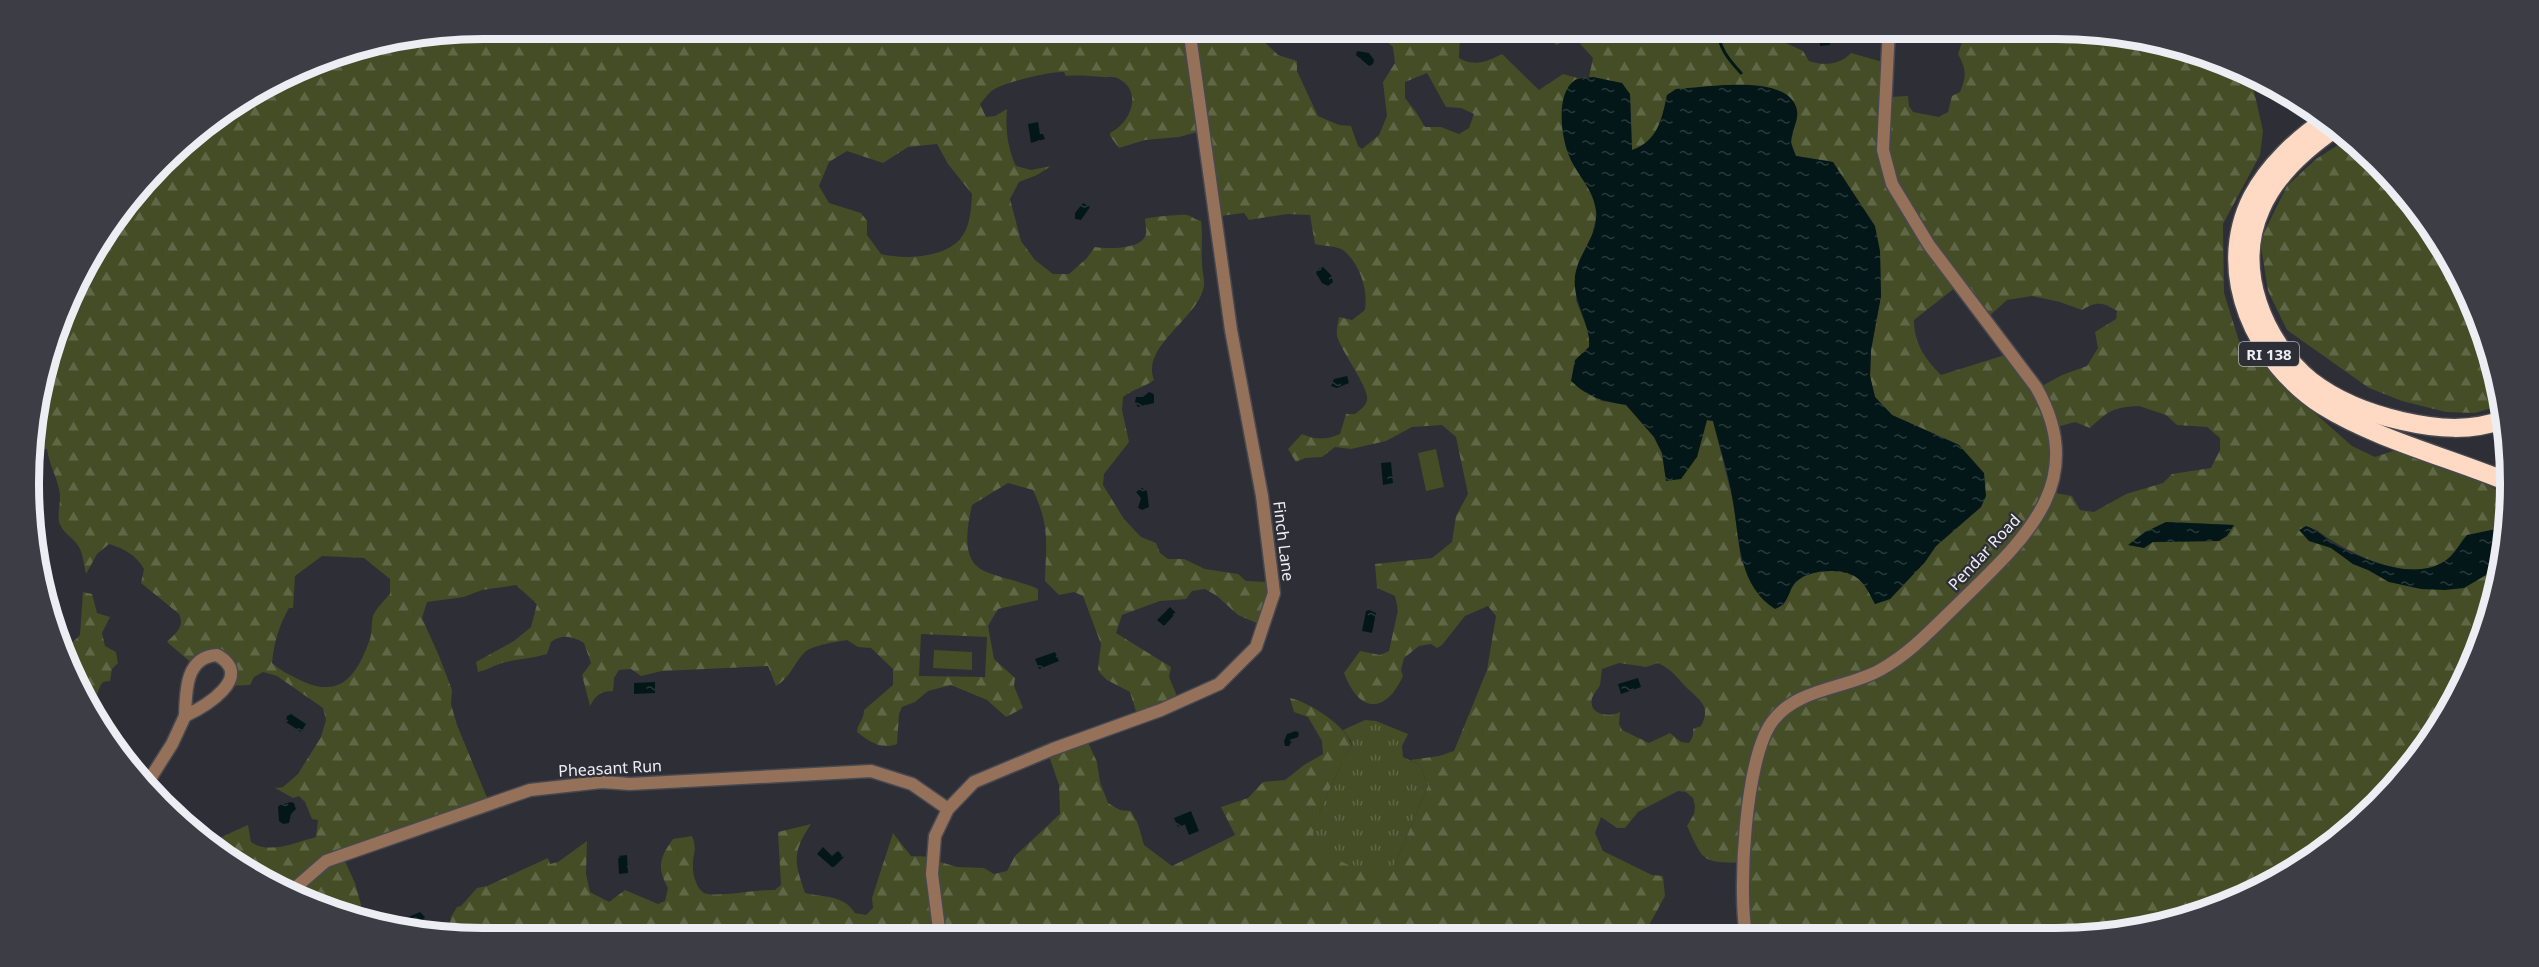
<svg xmlns="http://www.w3.org/2000/svg" width="2539" height="967" viewBox="0 0 2539 967" font-family="'Noto Sans',sans-serif">
  <style>
    .green { fill: #444d26 }
    .forest { fill: url(#forest-firs); fill-rule: evenodd }
    .park { fill: url(#park-tufts) }
    .water { fill: url(#water-ripples) }
    .lines { fill: none; stroke-linecap: round; stroke-linejoin: round }
    .stream { stroke: #041718; stroke-width: 3 }
    .minor-casing { stroke: #484950; stroke-width: 15 }
    .motorway-casing { stroke: #484950; stroke-width: 21 }
    .minor { stroke: #95715a; stroke-width: 12 }
    .motorway { stroke: #fedac4; stroke-width: 18 }
    .labels { text-anchor: middle; dominant-baseline: central; stroke-width: 4.5; stroke-linejoin: round; paint-order: stroke }
    .shield { fill: #2d2e36; stroke: #b3b4ba; stroke-width: 1.5 }
    .shield-label { font-size: 15px; font-weight: bold; fill: #edeef3 }
    .street-label { font-size: 16px; fill: #edeef3; stroke: #2d2e36 }
    .rim { fill: none; stroke: #edeef3; stroke-width: 8 }
  </style>
  <defs>
    <pattern id="forest-firs" width="22" height="20" patternUnits="userSpaceOnUse" patternTransform="scale(1.5)"><rect width="22" height="20" fill="#444d26"/><path d="M5 1l3.5 6h-7zM16 11l3.5 6h-7z" fill="#5f6746"/></pattern>
    <pattern id="park-tufts" width="24" height="20" patternUnits="userSpaceOnUse" patternTransform="scale(1.5)"><rect width="24" height="20" fill="#444d26"/><path d="M3 7l-1-3M5 7V3M7 7l1-3M15 17l-1-3M17 17v-4M19 17l1-3" fill="none" stroke="#5f6746"/></pattern>
    <pattern id="water-ripples" width="26" height="14" patternUnits="userSpaceOnUse" patternTransform="scale(1.5)"><rect width="26" height="14" fill="#041718"/><path d="M2 4q2-2 4 0t4 0M15 11q2-2 4 0t4 0" fill="none" stroke="#29393a"/></pattern>
  </defs>
  <rect width="100%" height="100%" fill="#2d2e36"/>
  <g class="green">
    <polygon points="1436,449 1444,487 1426,491 1418,453"/>
    <polygon points="934,650 972,652 972,670 933,668"/>
  </g>
  <g class="forest">
    <path d="M484,28H1051L1068,38H1087L1111,29H1246L1256,34L1278,55L1297,61V71L1318,116L1339,125L1351,126L1358,146L1362,149L1379,135L1387,116L1383,82L1395,63L1393,47L1373,29H1454L1460,35L1459,58C1475,67 1486,62 1502,54L1539,90L1563,74L1578,78L1589,77L1593,58L1575,38L1556,45L1542,29H1776L1786,43L1803,51L1809,61C1823,66 1840,65 1851,53L1886,63L1888,97L1908,96L1909,106L1913,112L1939,117L1948,112L1952,96L1960,92C1967,75 1966,69 1958,54L1962,42L1973,34L1975,29L2055,28L2174,44L2250,73L2263,131L2260,155L2223,224L2224,293L2239,341L2280,373L2308,407L2352,446L2375,457L2402,448L2447,465L2509,496V514L2495,602L2449,711L2356,825L2256,892L2115,935H1728L1743,932V863C1702,862 1704,863 1687,826L1694,814L1695,806L1693,798L1686,792L1678,791L1638,812L1625,828H1617L1601,817L1595,833L1603,851L1652,875L1663,876L1665,896L1643,936L484,938L448,934L451,917L457,907L461,906L477,888L487,886L548,858L550,864L558,862L587,841L586,874L590,892L609,902L625,890L658,904L665,901L668,888C657,868 659,858 673,839L692,836C698,851 692,854 693,868C693,876 697,889 704,893C716,898 759,889 775,890L781,885L778,832L811,824C792,853 794,861 805,893C824,898 843,894 855,913L866,915L873,908L872,898L893,833L911,856L935,857L937,861L957,867L984,868L994,874L1007,871L1015,856L1060,814L1059,785L1048,753L1086,738L1097,762L1100,782L1108,803L1120,810L1131,811L1138,824L1144,845L1172,866L1235,835L1221,807L1248,798L1263,782L1285,780L1304,765L1323,754L1322,741L1308,717L1294,712L1290,698C1309,702 1349,727 1352,747L1346,754L1321,809L1314,832L1394,866L1428,786L1420,765L1410,760L1439,756L1454,751L1487,670L1496,616L1488,606L1465,616L1442,645L1437,648L1431,644L1419,646L1404,658L1401,670L1403,676C1385,715 1359,713 1344,673L1360,651L1380,655L1389,651L1398,610L1395,596L1377,588L1375,564L1432,558L1452,542L1456,516L1468,494L1456,437L1442,425L1412,427L1386,441L1351,449L1335,447L1322,457L1305,458L1296,462L1288,449L1302,434C1316,440 1326,440 1340,434L1346,414H1355C1360,410 1366,406 1367,400C1370,389 1341,351 1337,336C1336,331 1338,323 1339,317L1352,320L1365,310C1368,289 1360,264 1343,250C1337,246 1323,246 1315,244L1310,215L1287,214L1249,220L1244,213L1220,216L1205,130L1179,137L1145,140L1119,148L1110,136V133C1131,123 1144,90 1117,78C1113,76 1107,78 1103,77C1089,76 1080,75 1066,76L1064,72C1050,71 1006,82 993,90C988,93 984,100 980,104L986,117L995,116L1007,109C1005,128 1008,150 1016,166L1031,170L1051,166L1037,175L1019,182L1010,199L1021,241L1035,260L1053,274H1069L1086,259L1095,247C1107,249 1142,250 1146,234C1147,230 1145,223 1145,219C1149,217 1184,214 1187,215C1192,216 1195,220 1201,221C1203,235 1201,248 1202,263C1202,272 1206,282 1203,290C1194,321 1141,347 1154,380C1145,387 1133,389 1123,397L1122,410L1129,442L1104,474L1103,485L1124,519L1141,537L1156,543L1160,553L1168,559H1184L1205,569L1238,574L1246,581L1269,582L1261,625L1238,615L1217,596L1205,589L1192,591L1186,599L1160,601L1122,615L1116,633L1171,667L1169,677L1177,696L1137,715L1130,692L1107,680L1100,673L1098,669L1101,644L1083,596L1074,592L1059,595L1045,581C1046,542 1050,527 1033,490L1008,483L972,505C968,524 961,554 979,568C988,575 1024,582 1038,589V600L998,609L988,626L994,659L1015,678L1014,686L1023,708L1006,717L987,700L951,685L928,691L915,702L902,707L899,714L897,744C881,750 870,742 857,732C857,724 864,720 864,710L893,685V669L871,648L858,647L847,640C836,642 813,645 805,652C794,663 790,678 776,686L768,666L662,671L641,676L631,669L619,670L614,678L613,691C600,691 596,695 590,706L582,675L591,663L584,643C572,636 562,634 551,642L547,654C533,658 520,659 506,662C496,664 488,670 478,672L476,662L514,641L531,627L537,604L516,585L482,590L464,597L427,602L422,618L439,656L452,690L451,704L457,725L488,800L344,859L355,883L362,908L371,922L382,925L365,923L299,898L293,892H283L205,842C218,841 234,830 248,825L251,842C269,855 297,842 316,837L318,820L312,819L305,802L299,796L293,798L275,788L283,787L298,774L321,737L326,720L323,708L277,676L263,672L254,677L250,685L228,686C225,664 216,658 195,666L167,642C176,633 185,627 179,614L141,583L144,569C136,555 125,549 109,544L97,554L86,574C84,565 83,554 79,547C73,537 63,534 59,522C57,512 62,500 59,489C56,475 49,464 47,449H33L32,424L53,338L89,256L184,141L256,89L337,53ZM1427,73L1446,107L1461,108L1474,114L1469,128L1459,134L1441,127H1425L1416,112L1405,98V82ZM1630,94L1632,150C1658,141 1662,119 1667,95L1797,112L1791,143L1796,156L1833,162L1880,251L1881,296L1871,350L1870,376L1875,397L1892,415L1959,445L1981,507L1936,546L1925,562L1890,599L1875,604C1870,594 1865,583 1856,577C1842,568 1810,569 1797,581C1791,586 1787,598 1783,606L1741,561L1733,501L1713,421L1707,420L1697,457L1666,481L1662,453L1654,437L1626,404L1601,401L1583,353L1589,348L1590,336L1576,300L1578,264L1591,240L1597,213L1592,194L1570,159ZM937,144L948,164L972,194C971,207 971,223 963,235C949,258 905,260 881,254L867,235V221L861,213L829,203L819,186L829,162L847,151L883,163L908,147ZM1961,283L1986,319L2007,300L2032,296L2060,302L2082,310C2096,301 2103,302 2117,311L2116,319L2095,332L2098,348L2087,366L2062,375L2040,387L2011,353L1941,375C1925,359 1914,343 1914,320ZM2139,406L2166,415L2177,425L2207,427L2220,438V450L2211,468L2172,474L2163,483L2126,494L2094,512L2080,510L2072,496L2050,492L2054,428L2075,422L2090,428C2108,411 2114,407 2139,406ZM2166,522L2233,525L2219,541L2153,542ZM2314,528C2345,552 2414,589 2450,557C2456,552 2461,542 2467,535L2444,589L2389,582L2369,570L2353,564L2331,548ZM322,556L364,558L390,579V594C385,600 379,605 375,612C370,619 373,631 370,639C357,675 341,700 300,680C290,675 281,671 272,663C274,643 279,625 289,608H293L295,576ZM921,634L987,637L985,677L919,676ZM1619,663L1646,667L1658,663C1674,671 1677,678 1688,689C1701,701 1711,707 1701,726L1693,729V736L1689,743L1681,742L1670,733L1649,743L1622,730L1619,724L1620,712C1609,718 1588,715 1592,698C1594,693 1598,689 1600,685C1601,680 1601,674 1602,669Z"/>
    <polygon points="2349,138 2398,184 2450,256 2486,338 2502,405 2475,413 2446,412 2402,401 2369,388 2287,330 2268,291 2260,240 2287,186 2316,159"/>
    <path d="M83,592L92,594L97,613L110,617L102,633L105,646L116,652L118,663L112,669L110,681L103,682C90,700 101,713 109,731L103,732L62,653L80,635Z"/>
  </g>
  <polygon class="park" points="1365,720 1376,721 1408,734 1402,746 1403,757 1420,765 1428,786 1394,866 1375,874 1359,870 1321,852 1313,833 1321,809 1346,754 1352,747 1351,741 1343,730"/>
  <g class="water">
    <polygon points="1819,29 1829,29 1830,45 1820,46"/>
    <polygon points="1357,51 1369,53 1374,60 1373,64 1369,66 1356,55"/>
    <path d="M1593,77L1622,83L1630,94L1632,150C1658,141 1662,119 1667,95L1676,89C1704,88 1789,72 1797,110C1799,120 1791,132 1791,142C1792,146 1794,152 1796,156L1833,162L1875,226L1880,251L1881,296L1871,350L1870,376L1875,397L1892,415L1959,445L1984,473L1986,496L1981,507L1936,546L1925,562L1890,599L1875,604C1870,595 1865,583 1856,577C1842,568 1810,569 1797,581C1787,590 1791,603 1775,609C1738,585 1740,541 1733,502C1729,475 1720,448 1713,421L1707,420L1697,457L1681,479L1666,481L1662,453L1654,437L1626,405C1602,401 1589,398 1571,381L1575,360L1589,347C1591,323 1572,302 1575,276C1578,253 1599,235 1596,211C1594,190 1578,176 1570,158C1561,139 1555,93 1575,80C1581,77 1587,78 1593,77Z"/>
    <polygon points="1038,122 1040,134 1043,134 1045,139 1031,143 1028,124"/>
    <polygon points="1083,203 1090,207 1081,220 1075,219 1075,213"/>
    <polygon points="1323,267 1331,275 1333,282 1328,286 1322,283 1316,273 1318,269"/>
    <polygon points="1347,376 1349,383 1337,388 1331,386 1334,379"/>
    <polygon points="1149,392 1154,394 1154,403 1138,407 1135,402 1136,397 1143,397"/>
    <polygon points="1391,462 1393,483 1383,485 1381,463"/>
    <polygon points="1142,488 1147,491 1149,507 1142,510 1138,508 1141,498 1136,492"/>
    <polygon points="2166,522 2234,525 2227,536 2219,541 2153,542 2144,548 2128,545 2145,532"/>
    <path d="M2306,526C2319,530 2326,540 2337,546C2368,561 2420,584 2450,557C2456,551 2461,542 2467,535L2496,529L2504,530L2486,575L2464,588L2445,590L2421,589L2389,582L2368,570L2353,564L2331,548L2309,541L2299,530Z"/>
    <polygon points="1170,607 1176,613 1164,626 1157,620"/>
    <polygon points="1369,610 1376,613 1372,633 1362,631 1366,611"/>
    <polygon points="1055,652 1059,661 1039,669 1035,659"/>
    <polygon points="1638,678 1641,687 1621,694 1618,684"/>
    <polygon points="655,682 655,693 634,694 634,683"/>
    <polygon points="291,714 306,724 301,732 286,722 287,716"/>
    <polygon points="1296,731 1299,733 1298,737 1293,739 1289,746 1285,746 1284,741 1287,734"/>
    <polygon points="291,802 294,803 296,809 291,814 289,823 283,824 279,821 278,807 280,805"/>
    <polygon points="1191,811 1199,831 1189,835 1185,825 1178,827 1174,818"/>
    <polygon points="823,847 832,856 838,851 844,857 833,868 817,854"/>
    <polygon points="627,855 628,873 619,874 618,856"/>
    <polygon points="420,912 425,917 417,926 407,924 406,918"/>
  </g>
  <g class="lines">
    <path class="stream" d="M1717,28C1719,48 1728,59 1741,73"/>
    <g class="minor-casing">
      <g id="minor">
        <path d="M217,655C256,677 204,707 185,716C186,692 185,657 217,655Z"/>
        <polyline points="148,782 172,744 185,716"/>
        <polyline points="288,894 326,861 530,790 602,782 630,784 871,771 912,784 948,809"/>
        <path d="M1746,935C1738,890 1745,759 1772,722C1796,688 1846,689 1880,670C1911,653 1934,627 1959,603C2023,540 2091,483 2036,387L1929,245L1892,184L1883,150L1889,28"/>
        <polyline points="940,937 932,874 935,836 948,809 974,782 1053,749 1161,710 1219,684 1256,647 1274,593 1262,496 1231,330 1189,28"/>
      </g>
    </g>
    <g class="motorway-casing">
      <g id="motorway">
        <path d="M2327,119C2298,138 2268,166 2252,197C2213,274 2256,363 2323,406C2376,439 2450,458 2508,482"/>
        <path d="M2337,127C2306,148 2276,174 2261,209C2234,269 2263,341 2311,381C2337,401 2371,414 2402,421C2437,429 2471,432 2505,419"/>
      </g>
    </g>
    <use href="#minor" class="minor"/>
    <use href="#motorway" class="motorway"/>
  </g>
  <g class="labels">
    <rect class="shield" x="2239" y="342" width="60" height="24" rx="4.5"/>
    <g class="shield-label">
      <text x="2269" y="354">RI 138</text>
    </g>
    <g class="street-label">
      <text transform="translate(1284 541) rotate(83)">Finch Lane</text>
      <text transform="translate(1984 552) rotate(-47)">Pendar Road</text>
      <text transform="translate(610 768) rotate(-3)">Pheasant Run</text>
    </g>
  </g>
  <path d="M0 0H2539V967H0ZM483 39H2056A444 444 0 0 1 2500 483V484A444 444 0 0 1 2056 928H483A444 444 0 0 1 39 484V483A444 444 0 0 1 483 39Z" fill="#3c3d45" fill-rule="evenodd"/>
  <path class="rim" d="M483 39H2056A444 444 0 0 1 2500 483V484A444 444 0 0 1 2056 928H483A444 444 0 0 1 39 484V483A444 444 0 0 1 483 39Z"/>
</svg>
